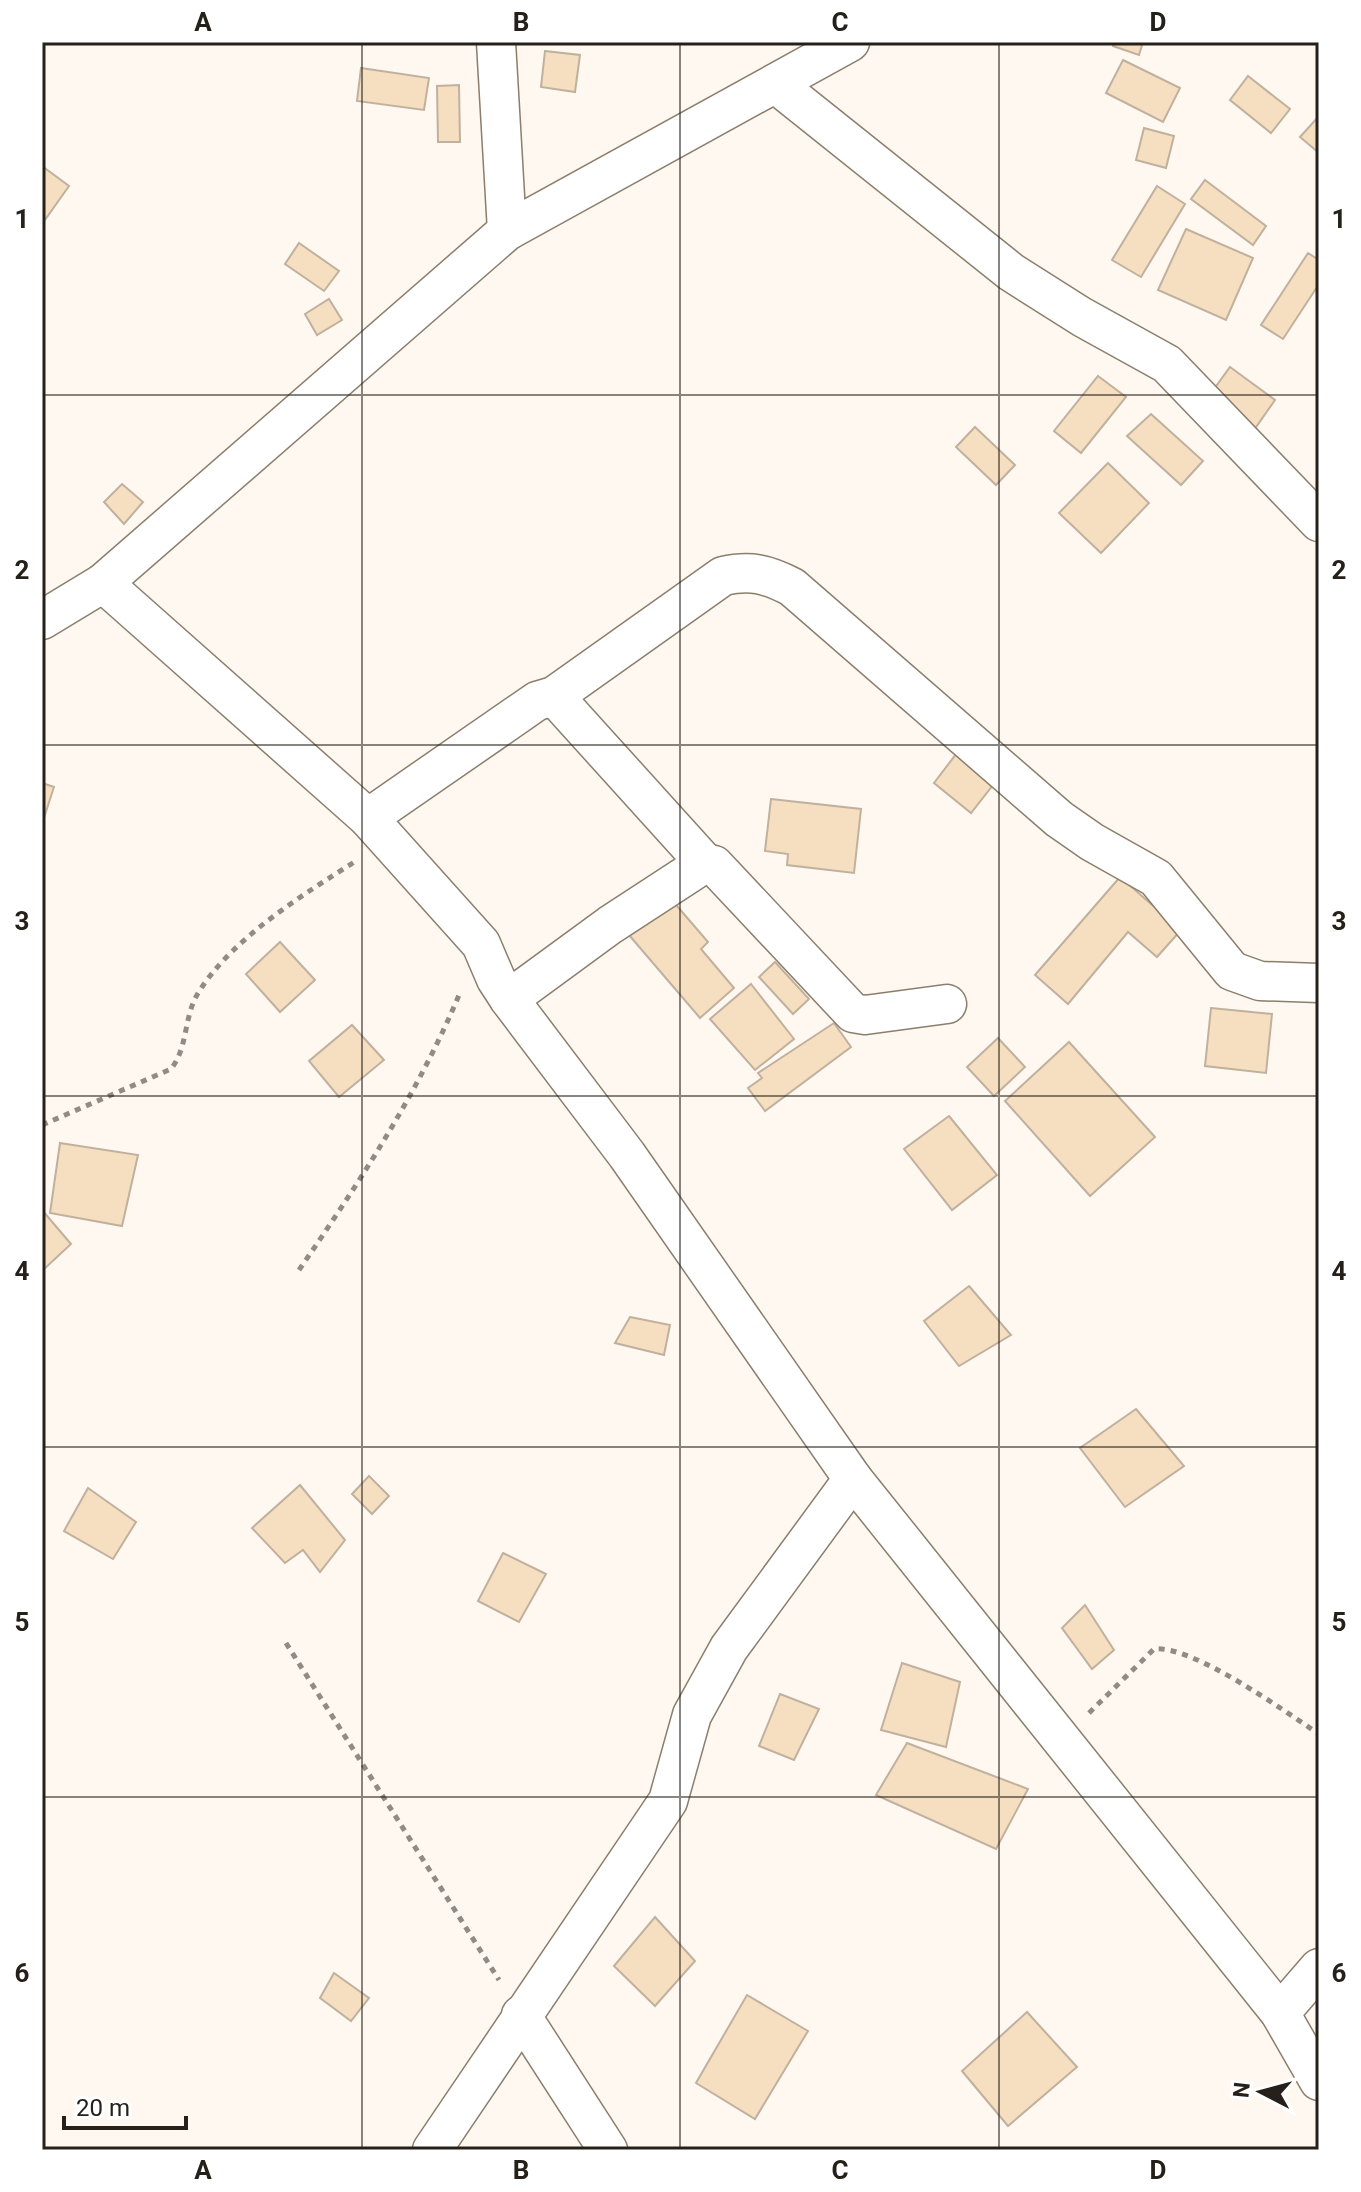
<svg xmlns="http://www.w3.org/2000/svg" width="1361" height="2192" viewBox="0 0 1361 2192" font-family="Roboto,sans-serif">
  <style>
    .building { fill: #f6dec1; stroke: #c0b19e; stroke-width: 2 }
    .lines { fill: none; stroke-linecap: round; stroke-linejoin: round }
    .street-casing { stroke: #8c7e6c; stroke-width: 41 }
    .path { stroke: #918b84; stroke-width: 5; stroke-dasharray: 6 6; stroke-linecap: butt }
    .street { stroke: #fff; stroke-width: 38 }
    .grid { fill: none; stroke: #252019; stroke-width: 2; stroke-opacity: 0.55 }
    .neatline { fill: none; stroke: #252019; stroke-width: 3 }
    .grid-label { font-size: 26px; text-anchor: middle; font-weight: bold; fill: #252019 }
  </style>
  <rect width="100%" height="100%" fill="#fef8f0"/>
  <g class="building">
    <polygon points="1114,42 1143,42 1139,55 1113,46"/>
    <polygon points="545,51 580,55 575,92 541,87"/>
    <polygon points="1123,60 1180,88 1163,122 1106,93"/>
    <polygon points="361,68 429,78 424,110 357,101"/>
    <polygon points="1248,76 1290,109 1271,133 1230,100"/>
    <polygon points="459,85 460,142 438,142 437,86"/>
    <polygon points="1319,116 1319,153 1300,137"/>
    <polygon points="1144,128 1174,136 1166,168 1136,160"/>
    <polygon points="42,166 69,186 42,224"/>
    <polygon points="1205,180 1266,226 1253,245 1191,199"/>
    <polygon points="1157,186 1185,204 1141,277 1112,260"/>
    <polygon points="1186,229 1253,258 1226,320 1158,290"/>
    <polygon points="299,243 339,271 324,291 285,264"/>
    <polygon points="1308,253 1319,260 1319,284 1283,339 1261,325"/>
    <polygon points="329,299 342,320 317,335 305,314"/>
    <polygon points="1230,367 1275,400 1254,430 1209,396"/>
    <polygon points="1098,376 1126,397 1081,453 1054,431"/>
    <polygon points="1151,414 1203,461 1181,485 1127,436"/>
    <polygon points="975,427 1015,465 996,485 956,447"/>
    <polygon points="1108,463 1149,503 1101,553 1059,513"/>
    <polygon points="122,484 143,502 124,524 104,502"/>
    <polygon points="963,745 993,785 971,813 934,783"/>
    <polygon points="42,783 54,787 42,824"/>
    <polygon points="771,799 861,809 854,873 787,865 788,854 765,851"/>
    <polygon points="1120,877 1181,930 1157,957 1128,932 1068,1004 1035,975"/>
    <polygon points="671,899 708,942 701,949 734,988 700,1018 629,935"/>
    <polygon points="280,942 315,980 280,1012 246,974"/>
    <polygon points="775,962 809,999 793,1014 759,977"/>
    <polygon points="751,984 794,1039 755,1070 710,1019"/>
    <polygon points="1211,1008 1272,1014 1266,1073 1205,1066"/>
    <polygon points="834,1023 851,1047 765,1111 748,1088 762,1078 758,1073"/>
    <polygon points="352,1025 384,1060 339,1097 309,1061"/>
    <polygon points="998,1038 1025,1067 994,1096 967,1067"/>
    <polygon points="1069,1042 1155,1137 1090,1196 1005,1101"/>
    <polygon points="949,1116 997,1175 952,1210 904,1149"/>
    <polygon points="60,1143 138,1155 122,1226 50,1213"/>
    <polygon points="42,1210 71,1244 42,1271"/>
    <polygon points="969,1286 1011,1335 959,1366 924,1321"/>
    <polygon points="630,1317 670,1325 664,1355 615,1343"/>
    <polygon points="1136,1409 1184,1466 1125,1507 1080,1448"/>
    <polygon points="369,1476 389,1496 372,1514 352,1494"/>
    <polygon points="300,1485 345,1540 320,1572 303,1550 285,1563 252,1528"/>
    <polygon points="88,1488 136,1522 113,1559 64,1531"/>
    <polygon points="503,1553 546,1574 519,1622 478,1601"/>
    <polygon points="1085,1605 1114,1650 1092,1669 1062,1628"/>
    <polygon points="902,1663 960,1682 946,1747 881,1730"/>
    <polygon points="780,1694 819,1709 794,1760 759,1746"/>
    <polygon points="907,1743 1028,1789 996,1849 876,1795"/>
    <polygon points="655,1917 695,1961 655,2006 614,1966"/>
    <polygon points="334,1973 369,1998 351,2021 320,1998"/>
    <polygon points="747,1995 808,2031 755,2119 696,2083"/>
    <polygon points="1027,2012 1077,2067 1008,2126 962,2071"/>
  </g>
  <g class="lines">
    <g class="street-casing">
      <g id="street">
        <polyline points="496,42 507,231"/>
        <polyline points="777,85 1011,272 1082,317 1167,364 1319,522"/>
        <polyline points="103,583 368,818 481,944 496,979 509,999 627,1155 853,1479 1280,2013 1319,2081"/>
        <polyline points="42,620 103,583 507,231 850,42"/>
        <polyline points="554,696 705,863"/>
        <path d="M368,818L537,701L554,696L723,576C751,570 767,574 792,587L1059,819L1092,842L1156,878L1232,971L1260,981L1319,983"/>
        <polyline points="509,999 610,925 705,863 714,865 853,1013 865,1015 947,1004"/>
        <polyline points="1280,2013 1319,1968"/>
        <polyline points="521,2015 608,2150"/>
        <polyline points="432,2150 668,1801 692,1715 729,1648 853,1479"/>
      </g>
    </g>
    <g class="path">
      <path d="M42,1125L171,1069C189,1046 183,1015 200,990C234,937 304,894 356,861"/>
      <path d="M299,1270C359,1183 418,1093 459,995"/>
      <polyline points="286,1643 499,1980"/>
      <path d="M1089,1713L1154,1649C1193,1645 1284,1711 1319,1734"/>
    </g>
    <use href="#street" class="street"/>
  </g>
  <path class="grid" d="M362,42V2150M680,42V2150M999,42V2150M42,395H1319M42,745H1319M42,1096H1319M42,1447H1319M42,1797H1319"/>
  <rect width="1361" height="2192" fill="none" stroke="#ffffff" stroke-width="88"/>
  <g transform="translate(1261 2092) rotate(276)" stroke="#ffffff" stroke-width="6" paint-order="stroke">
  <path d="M0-6L14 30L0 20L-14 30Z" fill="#252019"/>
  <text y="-12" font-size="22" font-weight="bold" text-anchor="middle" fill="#252019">N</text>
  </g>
  <path d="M64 2116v12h122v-12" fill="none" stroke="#252019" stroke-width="4"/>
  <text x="76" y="2116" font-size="24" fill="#252019" stroke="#ffffff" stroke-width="6" paint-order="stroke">20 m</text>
  <rect x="44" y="44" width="1273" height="2104" class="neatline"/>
  <g class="grid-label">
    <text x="203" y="31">A</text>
    <text x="521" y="31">B</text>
    <text x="840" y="31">C</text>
    <text x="1158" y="31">D</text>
    <text x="22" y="228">1</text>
    <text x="1339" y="228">1</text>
    <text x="22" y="579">2</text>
    <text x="1339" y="579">2</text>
    <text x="22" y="930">3</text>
    <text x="1339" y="930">3</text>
    <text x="22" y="1280">4</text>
    <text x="1339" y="1280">4</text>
    <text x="22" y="1631">5</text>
    <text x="1339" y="1631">5</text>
    <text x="22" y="1982">6</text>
    <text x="1339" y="1982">6</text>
    <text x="203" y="2179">A</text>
    <text x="521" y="2179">B</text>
    <text x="840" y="2179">C</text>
    <text x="1158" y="2179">D</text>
  </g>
</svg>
